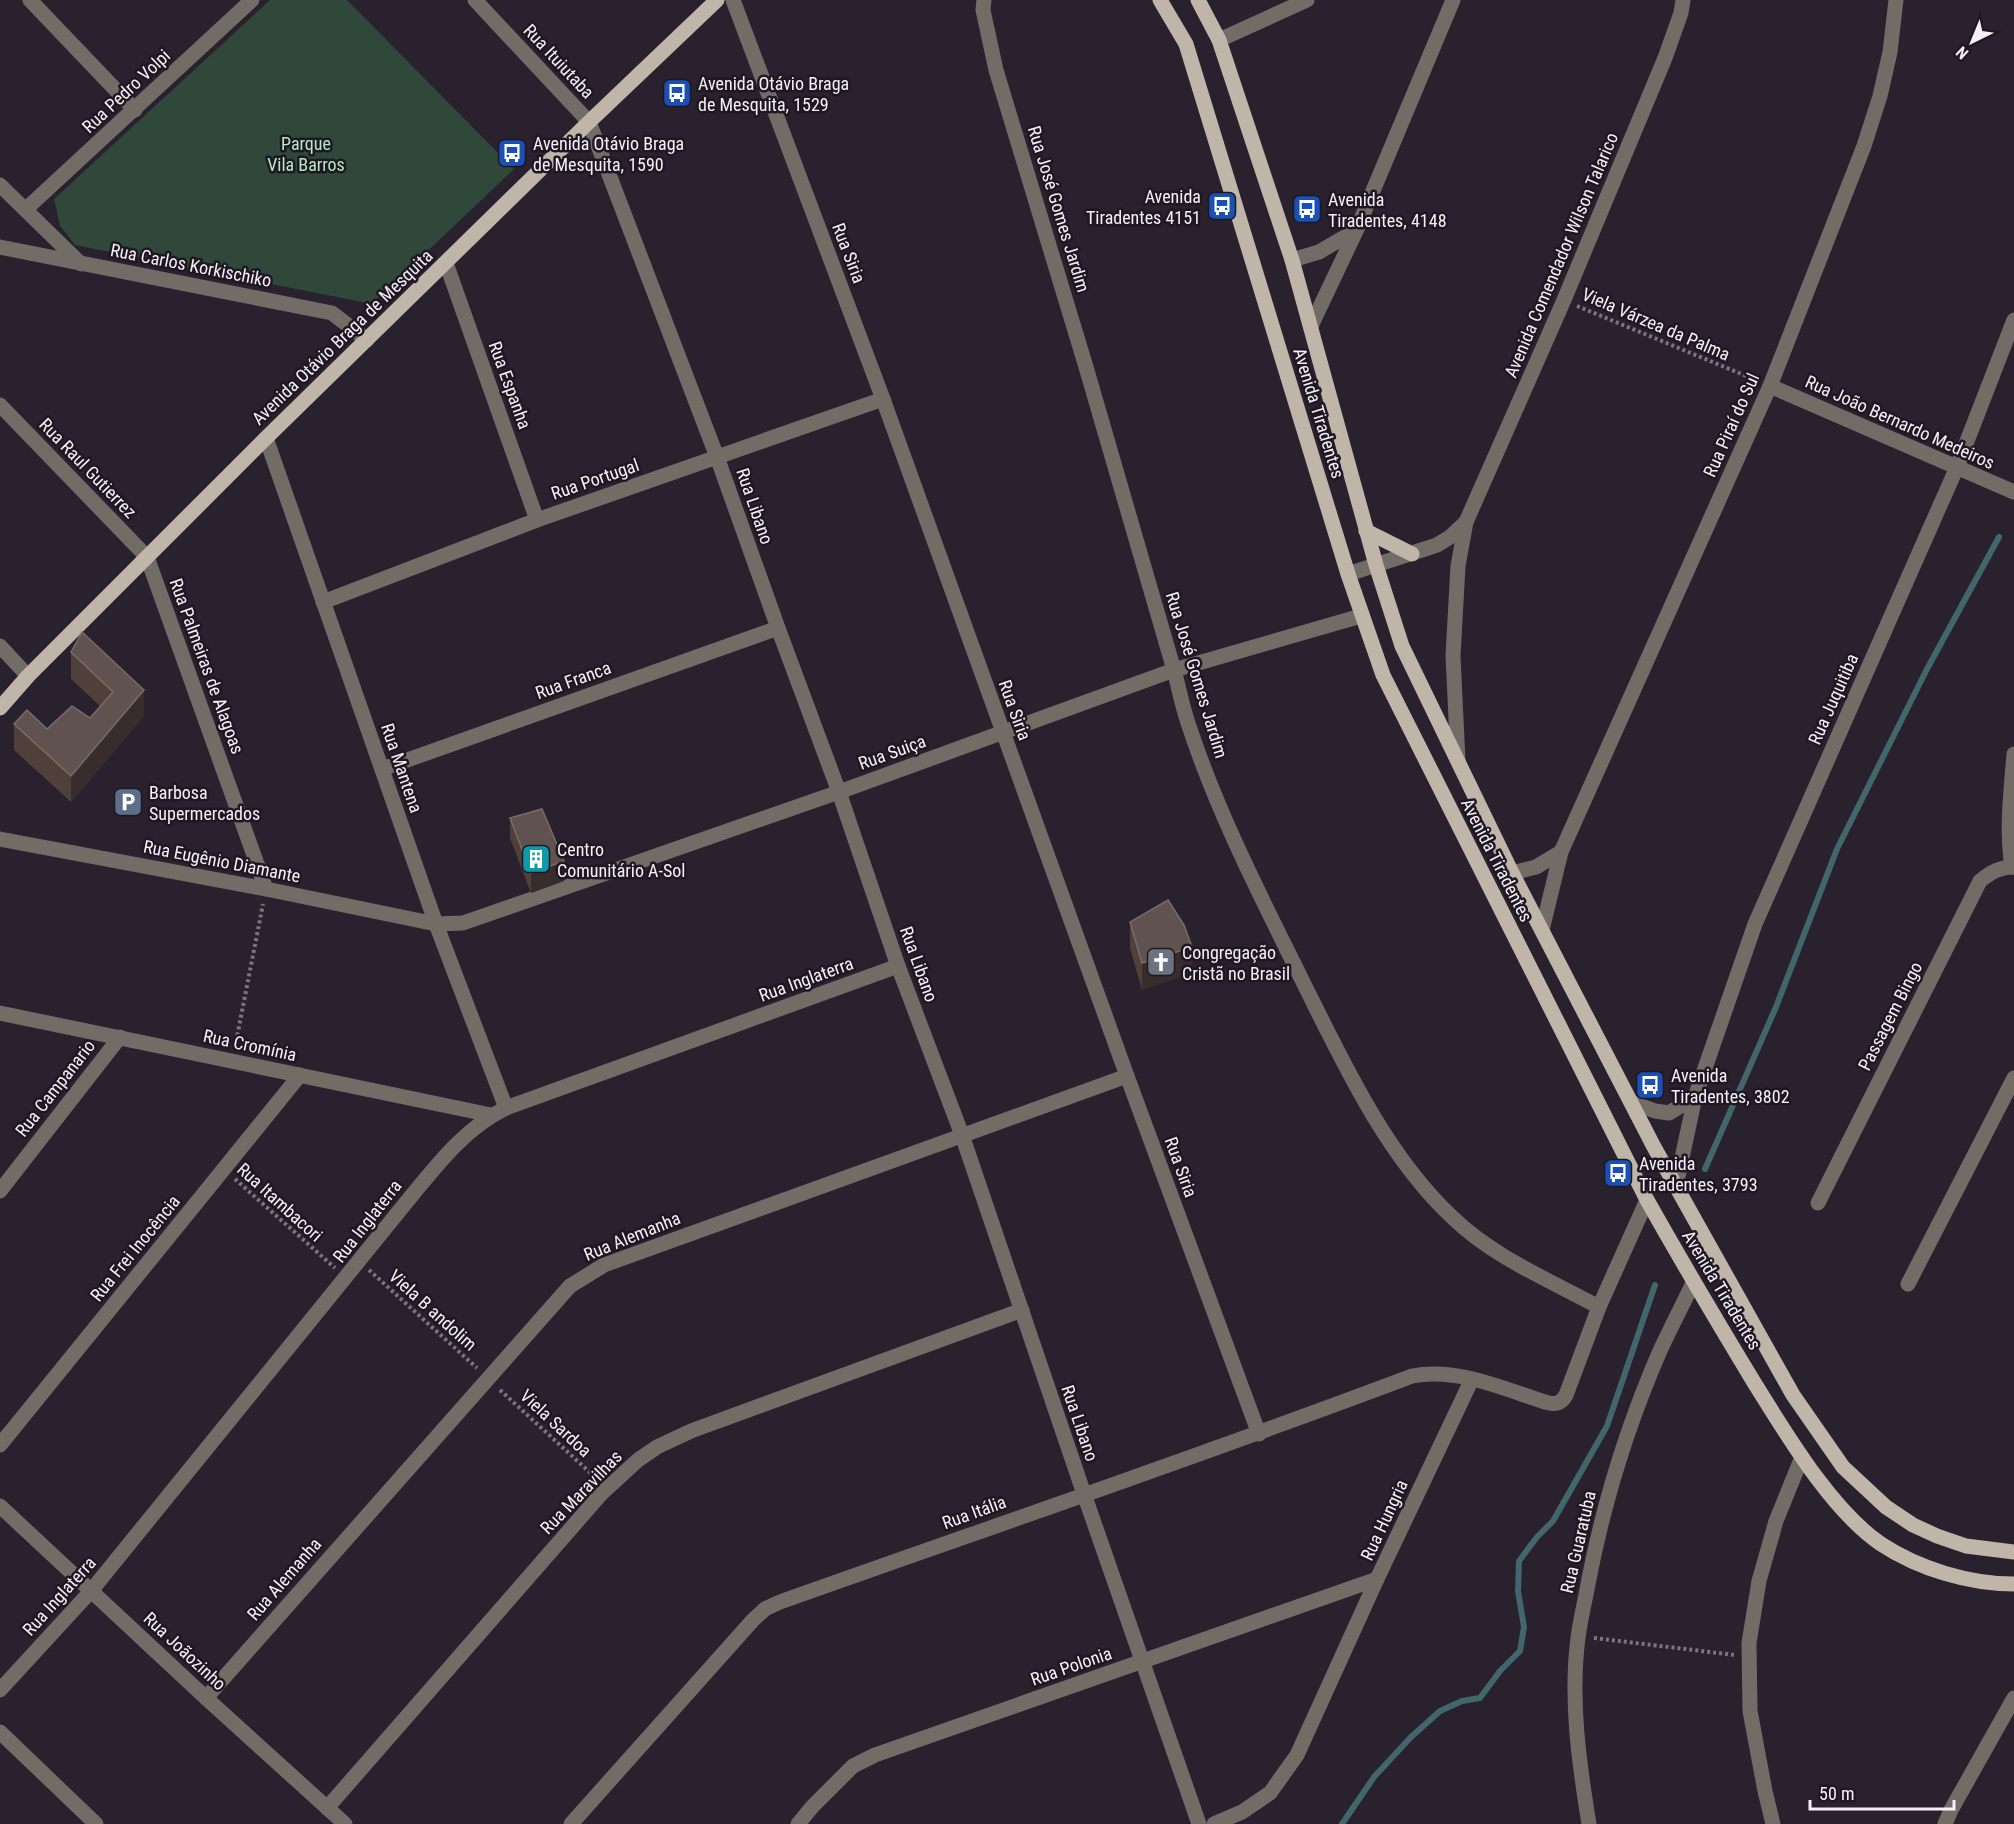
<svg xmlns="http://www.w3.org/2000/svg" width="2014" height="1824" viewBox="0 0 2014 1824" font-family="'Roboto Condensed',sans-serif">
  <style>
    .green { fill: #2f4839 }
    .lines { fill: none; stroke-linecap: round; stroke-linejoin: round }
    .stream { stroke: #41666c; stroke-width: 6 }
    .path { stroke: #7b757f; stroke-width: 4; stroke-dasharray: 3 3; stroke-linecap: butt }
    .minor { stroke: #716d66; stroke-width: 15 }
    .major { stroke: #bfb6a9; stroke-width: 15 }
    .wall { fill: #4f403a }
    .shaded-wall { fill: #382c2c }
    .building { fill: #60534f; stroke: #786c69; stroke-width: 1.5 }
    .labels { text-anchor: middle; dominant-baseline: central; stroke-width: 5; stroke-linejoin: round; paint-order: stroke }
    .street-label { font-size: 18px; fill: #f5f0f8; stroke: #1f1823 }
    .poi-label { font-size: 18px; fill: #f5f0f8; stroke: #1f1823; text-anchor: start }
    .park-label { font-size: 18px; fill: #b1e8c7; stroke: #1f1823 }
  </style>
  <rect width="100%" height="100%" fill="#29212d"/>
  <polygon class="green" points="270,0 347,0 514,169 372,304 75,245 60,226 54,199"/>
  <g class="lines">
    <g class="stream">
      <polyline points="1705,1169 1776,1007 1837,849 1927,669 1999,537"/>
      <polyline points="1342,1824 1374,1777 1411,1737 1440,1711 1462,1701 1480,1698 1500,1671 1520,1651 1524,1627 1518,1591 1519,1561 1537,1537 1553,1521 1607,1426 1655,1285"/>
    </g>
    <g class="path">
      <polyline points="1577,306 1756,380"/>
      <polyline points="235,1047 263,904"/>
      <polyline points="235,1179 335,1268"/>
      <polyline points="369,1270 477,1368"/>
      <polyline points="500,1390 596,1478"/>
      <polyline points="1594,1638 1735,1655"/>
    </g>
    <g class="minor">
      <polyline points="30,0 135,110"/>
      <polyline points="475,0 589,122 717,457 778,628 839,792 898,966 962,1135 1084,1494 1199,1824"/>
      <polyline points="733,0 883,399 1127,1076 1259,1434"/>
      <path d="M984,0L983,10L996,70L1086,367L1174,670C1179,688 1182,706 1188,723C1217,812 1261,897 1302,980C1343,1062 1385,1154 1452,1217C1493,1257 1549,1280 1599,1307"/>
      <polyline points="1219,40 1307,0"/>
      <polyline points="0,185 81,264"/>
      <polyline points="26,209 252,0"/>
      <polyline points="0,247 332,313 367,340"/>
      <polyline points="1292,260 1319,252 1355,231"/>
      <polyline points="446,263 537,520"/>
      <polyline points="1311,326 1357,229 1453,0"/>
      <polyline points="1770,386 2014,492"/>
      <polyline points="0,405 147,557 266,889"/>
      <polyline points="266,438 436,924 506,1108"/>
      <polyline points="1348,574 1437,545 1450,537 1466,522"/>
      <polyline points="323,602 537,520 883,399"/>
      <polyline points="0,646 28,676"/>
      <polyline points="1458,761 1453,656 1458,566 1466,522 1564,300 1665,58 1681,13 1683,0"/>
      <polyline points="382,769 778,628"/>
      <polyline points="0,839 266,889 436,924 463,923 839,792 1174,670 1361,616"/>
      <path d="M2012,867C2006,829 2011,792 2014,754"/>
      <polyline points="1512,873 1536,867 1561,852"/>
      <polyline points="1542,930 1561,852 1770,386 1864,146 1880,96 1890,52 1896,0"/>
      <polyline points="0,1013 491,1115"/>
      <polyline points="1631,1102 1655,1111 1669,1113 1695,1097"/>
      <polyline points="1676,1186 1695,1097 1755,924 1957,467 2014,320"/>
      <polyline points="0,1191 120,1037"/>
      <path d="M1818,1203L1980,881C1991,872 2000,867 2014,867"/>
      <polyline points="1908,1284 2014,1078"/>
      <polyline points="0,1445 300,1075"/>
      <polyline points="0,1506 206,1698 345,1824"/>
      <path d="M0,1690L91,1591L413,1194C440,1161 467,1127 506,1108L898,966"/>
      <polyline points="206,1698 570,1286 604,1265 1127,1076"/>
      <polyline points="0,1732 96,1824"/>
      <polyline points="327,1808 601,1494 638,1460 657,1447 691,1431 1022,1310"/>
      <path d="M571,1824L753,1620L765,1609L780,1602C991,1527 1203,1455 1412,1376C1457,1367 1504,1389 1545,1402C1555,1405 1561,1404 1566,1395L1599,1307L1647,1200"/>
      <polyline points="798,1824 812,1807 853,1766 875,1755 1377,1579"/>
      <polyline points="1214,1824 1242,1812 1270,1793 1297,1755 1377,1579 1472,1379"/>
      <path d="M1589,1824C1579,1763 1570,1699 1578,1638C1580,1620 1585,1602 1588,1584C1603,1505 1627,1427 1659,1353C1670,1329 1682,1306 1693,1283"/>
      <polyline points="1773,1824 1765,1791 1750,1711 1749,1643 1759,1581 1776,1521 1802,1457"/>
      <polyline points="1945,1824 1951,1810 2014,1698"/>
    </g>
    <g class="major">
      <path d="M1160,0L1186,44L1348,574L1383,675L1647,1200C1682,1262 1718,1323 1755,1384C1787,1435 1831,1510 1881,1544C1919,1569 1969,1584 2014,1584"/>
      <polyline points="1198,0 1219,40 1292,260 1376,565 1402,646 1512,873 1654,1147 1793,1395 1843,1467 1886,1507 1913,1525 1937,1536 1966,1546 2014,1552"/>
      <polyline points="1366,531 1412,554"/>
      <polyline points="0,708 28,676 266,438 589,122 717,0"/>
    </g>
  </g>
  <g class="wall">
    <polygon points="71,652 144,716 71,802 14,750 14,724 47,729 90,718 100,706 71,679"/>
    <polygon points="510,818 564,881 531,893 510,838"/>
    <polygon points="1130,922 1192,973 1142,990 1130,948"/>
  </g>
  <g class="shaded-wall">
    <polygon points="144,690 144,716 71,802 71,776"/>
    <polygon points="564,861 564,881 531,893 531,873"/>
    <polygon points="1192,947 1192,973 1142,990 1142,963"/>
  </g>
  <g class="building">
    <polygon points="82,632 144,690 71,776 14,724 27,710 47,729 72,706 90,718 113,692 71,652"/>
    <polygon points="542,809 564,861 531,873 510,818"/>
    <polygon points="1168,900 1184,925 1192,947 1142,963 1130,922"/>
  </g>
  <defs>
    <g id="bus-square" transform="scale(1.5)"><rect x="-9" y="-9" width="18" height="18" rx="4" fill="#1a4fb4" stroke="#1f1823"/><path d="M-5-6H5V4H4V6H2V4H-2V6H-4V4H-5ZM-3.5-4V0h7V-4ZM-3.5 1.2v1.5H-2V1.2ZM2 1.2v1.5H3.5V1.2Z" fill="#fff"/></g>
    <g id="parking-square" transform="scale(1.5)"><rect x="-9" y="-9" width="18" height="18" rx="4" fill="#5c6f8a" stroke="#1f1823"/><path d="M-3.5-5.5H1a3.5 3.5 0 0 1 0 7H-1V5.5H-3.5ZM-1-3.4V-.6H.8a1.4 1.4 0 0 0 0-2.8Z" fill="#fff"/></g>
    <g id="building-square" transform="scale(1.5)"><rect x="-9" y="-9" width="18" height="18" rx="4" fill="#0f9aa8" stroke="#1f1823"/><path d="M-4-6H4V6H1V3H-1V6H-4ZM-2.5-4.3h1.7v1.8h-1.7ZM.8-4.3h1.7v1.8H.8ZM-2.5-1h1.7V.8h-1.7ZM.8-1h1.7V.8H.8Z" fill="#fff"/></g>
    <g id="church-square" transform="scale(1.5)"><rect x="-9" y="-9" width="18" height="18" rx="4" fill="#6b7280" stroke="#1f1823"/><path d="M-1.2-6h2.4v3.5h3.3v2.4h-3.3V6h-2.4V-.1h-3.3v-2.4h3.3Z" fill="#fff"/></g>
  </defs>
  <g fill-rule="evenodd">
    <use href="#bus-square" x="677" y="93"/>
    <use href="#bus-square" x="512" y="153"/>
    <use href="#bus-square" x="1222" y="206"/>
    <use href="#bus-square" x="1307" y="209"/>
    <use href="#parking-square" x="128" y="802"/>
    <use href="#building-square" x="536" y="859"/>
    <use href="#church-square" x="1161" y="962"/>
    <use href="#bus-square" x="1650" y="1085"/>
    <use href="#bus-square" x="1618" y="1173"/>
  </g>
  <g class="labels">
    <g class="street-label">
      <text transform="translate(559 61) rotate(47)">Rua Ituiutaba</text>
      <text transform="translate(126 91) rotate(-43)">Rua Pedro Volpi</text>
      <text transform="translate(1059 209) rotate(73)">Rua José Gomes Jardim</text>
      <text transform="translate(849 253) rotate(69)">Rua Siria</text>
      <text transform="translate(1561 255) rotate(-67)">Avenida Comendador Wilson Talarico</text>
      <text transform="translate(191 265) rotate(11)">Rua Carlos Korkischiko</text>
      <text transform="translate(1656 324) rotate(23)">Viela Várzea da Palma</text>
      <text transform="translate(342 337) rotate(-44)">Avenida Otávio Braga de Mesquita</text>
      <text transform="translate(510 385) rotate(70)">Rua Espanha</text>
      <text transform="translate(1319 413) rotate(73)">Avenida Tiradentes</text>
      <text transform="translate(1900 422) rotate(24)">Rua João Bernardo Medeiros</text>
      <text transform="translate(1731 425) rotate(-66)">Rua Piraí do Sul</text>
      <text transform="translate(88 468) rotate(46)">Rua Raul Gutierrez</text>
      <text transform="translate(595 479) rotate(-19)">Rua Portugal</text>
      <text transform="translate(755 506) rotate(71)">Rua Libano</text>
      <text transform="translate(207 666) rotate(70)">Rua Palmeiras de Alagoas</text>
      <text transform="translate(1197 675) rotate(73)">Rua José Gomes Jardim</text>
      <text transform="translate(573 680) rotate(-20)">Rua Franca</text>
      <text transform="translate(1833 699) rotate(-66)">Rua Juquitiba</text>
      <text transform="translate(1015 710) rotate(70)">Rua Siria</text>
      <text transform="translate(892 752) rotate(-20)">Rua Suiça</text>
      <text transform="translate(402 768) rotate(71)">Rua Mantena</text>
      <text transform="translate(1497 860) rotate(63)">Avenida Tiradentes</text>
      <text transform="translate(222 861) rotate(11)">Rua Eugênio Diamante</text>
      <text transform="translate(919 964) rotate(70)">Rua Libano</text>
      <text transform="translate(806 979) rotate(-20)">Rua Inglaterra</text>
      <text transform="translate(1890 1016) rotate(-63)">Passagem Bingo</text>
      <text transform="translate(250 1045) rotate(12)">Rua Cromínia</text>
      <text transform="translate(55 1088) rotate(-52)">Rua Campanario</text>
      <text transform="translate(1181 1167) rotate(70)">Rua Siria</text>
      <text transform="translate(280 1202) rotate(42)">Rua Itambacori</text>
      <text transform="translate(367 1221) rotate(-52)">Rua Inglaterra</text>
      <text transform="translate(632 1236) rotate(-22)">Rua Alemanha</text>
      <text transform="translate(135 1248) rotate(-51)">Rua Frei Inocência</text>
      <text transform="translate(1722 1290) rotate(59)">Avenida Tiradentes</text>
      <text transform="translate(433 1310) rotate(42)">Viela B andolim</text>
      <text transform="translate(556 1423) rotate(43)">Viela Sardoa</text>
      <text transform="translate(1080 1423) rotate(71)">Rua Libano</text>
      <text transform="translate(581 1492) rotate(-46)">Rua Maravilhas</text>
      <text transform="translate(974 1512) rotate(-20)">Rua Itália</text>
      <text transform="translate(1384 1520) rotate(-65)">Rua Hungria</text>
      <text transform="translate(1578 1542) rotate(-77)">Rua Guaratuba</text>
      <text transform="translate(284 1579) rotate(-49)">Rua Alemanha</text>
      <text transform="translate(59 1596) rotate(-48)">Rua Inglaterra</text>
      <text transform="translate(185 1651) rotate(43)">Rua Joãozinho</text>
      <text transform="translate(1071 1666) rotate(-19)">Rua Polonia</text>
    </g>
    <g class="poi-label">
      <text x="698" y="83">Avenida Otávio Braga<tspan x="698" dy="21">de Mesquita, 1529</tspan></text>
      <text x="533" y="143">Avenida Otávio Braga<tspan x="533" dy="21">de Mesquita, 1590</tspan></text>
      <text x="1201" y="196" text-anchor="end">Avenida<tspan x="1201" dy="21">Tiradentes 4151</tspan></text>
      <text x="1328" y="199">Avenida<tspan x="1328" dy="21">Tiradentes, 4148</tspan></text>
      <text x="149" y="792">Barbosa<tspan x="149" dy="21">Supermercados</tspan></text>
      <text x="557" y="849">Centro<tspan x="557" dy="21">Comunitário A-Sol</tspan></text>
      <text x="1182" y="952">Congregação<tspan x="1182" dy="21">Cristã no Brasil</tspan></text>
      <text x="1671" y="1075">Avenida<tspan x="1671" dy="21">Tiradentes, 3802</tspan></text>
      <text x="1639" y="1163">Avenida<tspan x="1639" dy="21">Tiradentes, 3793</tspan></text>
    </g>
    <g class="park-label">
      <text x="306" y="143">Parque<tspan x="306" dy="21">Vila Barros</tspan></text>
    </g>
  </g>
  <g transform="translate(1972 42) rotate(223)" stroke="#1f1823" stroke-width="4.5" paint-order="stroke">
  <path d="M0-4.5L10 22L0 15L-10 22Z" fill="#f5f0f8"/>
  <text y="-9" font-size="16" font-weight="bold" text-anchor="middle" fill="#f5f0f8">N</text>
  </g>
  <path d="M1810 1800v9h144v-9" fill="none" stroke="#f5f0f8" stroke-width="3"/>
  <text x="1819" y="1800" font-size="18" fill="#f5f0f8" stroke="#1f1823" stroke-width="4.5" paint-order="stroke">50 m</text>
</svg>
